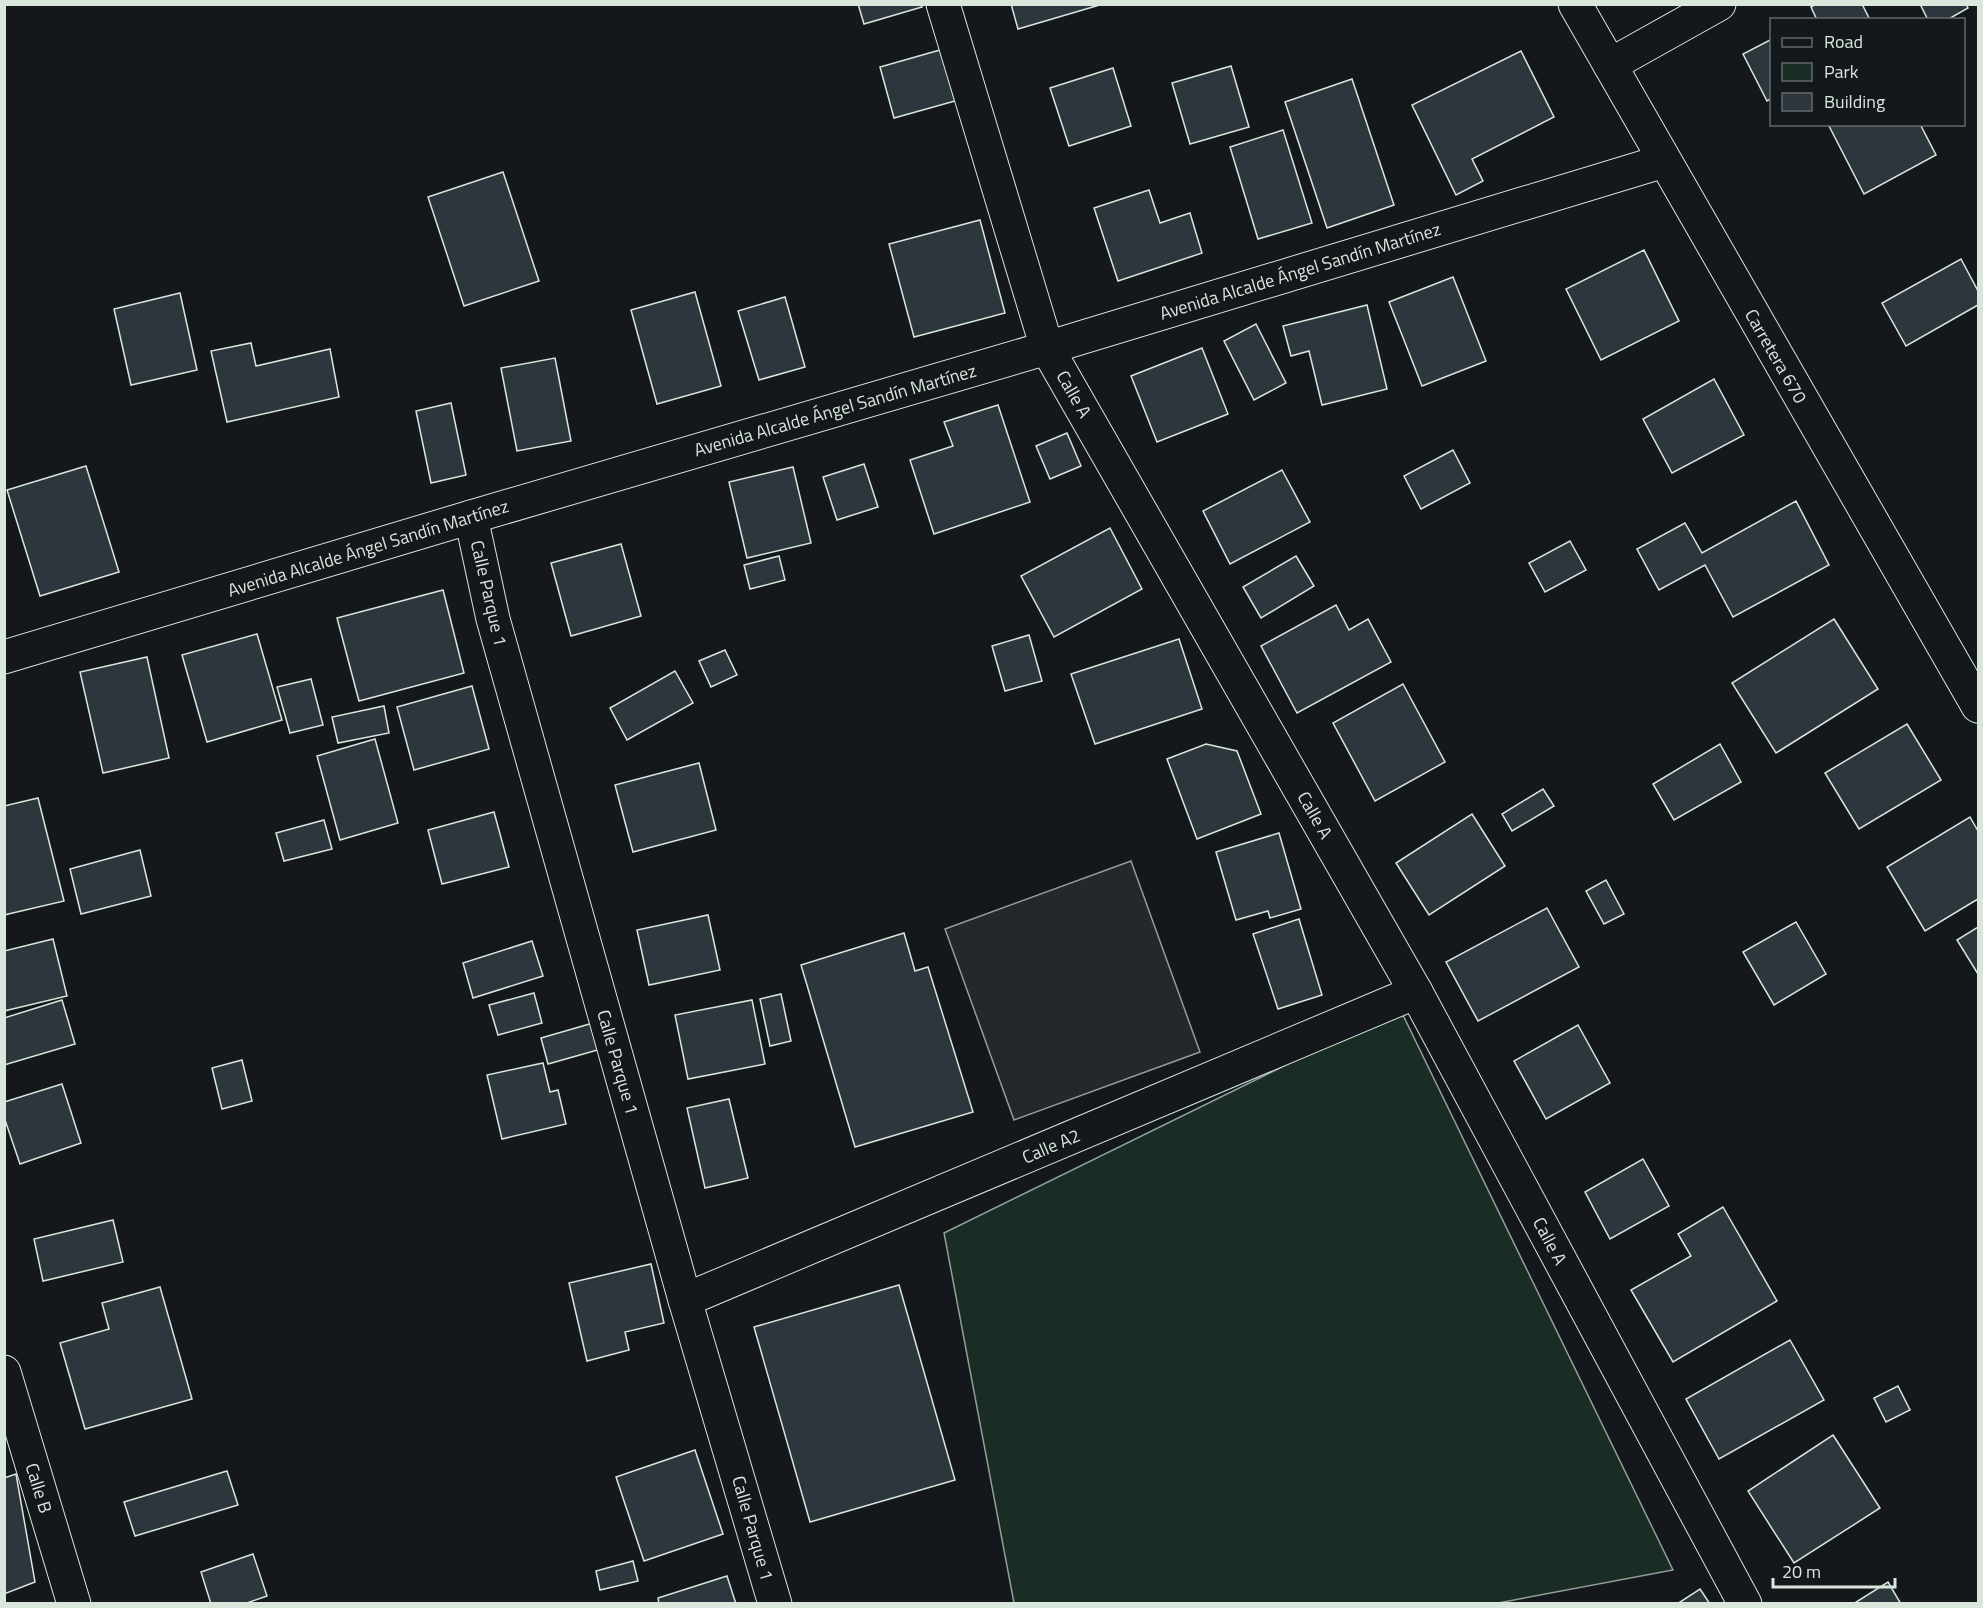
<svg xmlns="http://www.w3.org/2000/svg" width="1983" height="1608" viewBox="0 0 1983 1608" font-family="'Titillium Web',sans-serif">
  <style>
    .green { fill: #1a2d24; stroke: #939e99; stroke-width: 1.5 }
    .parking { fill: #24282b; stroke: #939e99; stroke-width: 1.5 }
    .building { fill: #2c363c; stroke: #d8e6dc; stroke-width: 1.5 }
    .lines { fill: none; stroke-linecap: round; stroke-linejoin: round }
    .minor-casing { stroke: #d8e6dc; stroke-width: 35 }
    .minor { stroke: #14181c; stroke-width: 33 }
    .labels { text-anchor: middle; dominant-baseline: central; stroke-width: 4.5; stroke-linejoin: round; paint-order: stroke }
    .street-label { font-size: 18px; fill: #d8e6dc; stroke: #14181c }
  </style>
  <rect width="100%" height="100%" fill="#14181c"/>
  <polygon class="green" points="1400,1009 1673,1570 1498,1603 1014,1603 944,1233"/>
  <polygon class="parking" points="1131,861 1200,1052 1014,1120 945,929"/>
  <g class="building">
    <polygon points="858,4 921,4 922,7 864,24"/>
    <polygon points="1011,4 1103,4 1018,29"/>
    <polygon points="1816,4 1862,4 1870,20 1817,20 1811,7"/>
    <polygon points="1920,4 1966,4 1968,8 1947,20 1928,20"/>
    <polygon points="1772,39 1772,98 1767,101 1743,54"/>
    <polygon points="940,50 955,101 894,118 880,67"/>
    <polygon points="1521,51 1554,117 1472,159 1483,181 1456,195 1412,105"/>
    <polygon points="1231,66 1249,127 1190,144 1172,83"/>
    <polygon points="1113,68 1131,126 1069,146 1050,88"/>
    <polygon points="1352,79 1394,205 1327,228 1285,102"/>
    <polygon points="1828,124 1920,124 1936,155 1864,194"/>
    <polygon points="1283,130 1312,223 1258,239 1230,147"/>
    <polygon points="503,172 539,281 464,306 428,197"/>
    <polygon points="1149,190 1160,223 1190,213 1202,253 1118,281 1094,208"/>
    <polygon points="980,220 1005,313 914,337 889,244"/>
    <polygon points="1644,250 1679,321 1601,360 1566,289"/>
    <polygon points="1961,259 1978,291 1978,305 1906,346 1882,303"/>
    <polygon points="1453,277 1486,361 1422,386 1389,302"/>
    <polygon points="695,292 721,386 657,404 631,310"/>
    <polygon points="180,293 197,370 131,385 114,309"/>
    <polygon points="785,297 805,367 759,380 738,311"/>
    <polygon points="1367,305 1387,389 1322,405 1309,351 1291,356 1283,326"/>
    <polygon points="1256,324 1286,383 1254,400 1224,341"/>
    <polygon points="251,343 256,366 330,349 339,397 227,422 211,351"/>
    <polygon points="1202,348 1228,414 1157,442 1131,376"/>
    <polygon points="555,358 571,441 517,451 501,368"/>
    <polygon points="1714,379 1744,435 1672,473 1643,419"/>
    <polygon points="451,403 466,475 431,483 416,411"/>
    <polygon points="998,405 1030,502 934,534 910,460 953,446 944,422"/>
    <polygon points="1067,433 1081,466 1050,479 1036,446"/>
    <polygon points="1453,450 1470,483 1421,509 1404,476"/>
    <polygon points="864,464 878,507 837,520 823,477"/>
    <polygon points="86,466 119,572 40,596 7,490"/>
    <polygon points="793,467 811,543 747,558 729,482"/>
    <polygon points="1282,470 1310,522 1230,564 1203,511"/>
    <polygon points="1796,501 1829,565 1733,617 1705,565 1659,590 1637,549 1685,523 1702,553"/>
    <polygon points="1110,528 1142,589 1054,637 1021,576"/>
    <polygon points="1570,541 1586,570 1545,592 1529,563"/>
    <polygon points="621,544 641,616 571,636 551,563"/>
    <polygon points="779,556 785,580 750,589 744,565"/>
    <polygon points="1296,556 1314,586 1261,618 1243,587"/>
    <polygon points="443,590 464,673 359,701 337,618"/>
    <polygon points="1336,605 1349,630 1368,619 1391,662 1297,713 1261,646"/>
    <polygon points="1834,619 1878,689 1776,753 1732,683"/>
    <polygon points="257,634 282,720 207,742 182,655"/>
    <polygon points="1029,635 1042,681 1005,691 992,646"/>
    <polygon points="1179,639 1202,709 1095,744 1071,674"/>
    <polygon points="725,650 737,675 711,687 699,661"/>
    <polygon points="147,657 169,758 103,773 80,672"/>
    <polygon points="675,671 693,703 627,740 610,708"/>
    <polygon points="311,679 323,725 290,733 277,687"/>
    <polygon points="1403,684 1445,762 1375,801 1333,723"/>
    <polygon points="472,686 489,749 414,770 397,707"/>
    <polygon points="384,706 389,733 338,743 332,717"/>
    <polygon points="1907,724 1941,780 1859,829 1825,773"/>
    <polygon points="375,739 398,823 340,840 317,756"/>
    <polygon points="1206,744 1237,751 1261,814 1197,839 1167,759"/>
    <polygon points="1720,744 1741,782 1674,820 1653,784"/>
    <polygon points="699,763 716,830 633,852 615,785"/>
    <polygon points="1543,789 1554,806 1512,831 1502,814"/>
    <polygon points="38,798 64,901 4,915 4,806"/>
    <polygon points="494,812 509,867 442,884 428,830"/>
    <polygon points="1472,814 1505,866 1429,915 1396,863"/>
    <polygon points="1970,817 1978,831 1978,899 1925,931 1887,867"/>
    <polygon points="324,820 332,849 284,861 276,833"/>
    <polygon points="1279,833 1301,909 1270,918 1268,911 1236,920 1216,852"/>
    <polygon points="140,850 151,896 81,914 70,869"/>
    <polygon points="1606,880 1624,914 1604,924 1586,891"/>
    <polygon points="1547,908 1579,967 1478,1021 1446,962"/>
    <polygon points="708,915 720,970 649,985 637,930"/>
    <polygon points="1299,919 1322,995 1278,1009 1253,934"/>
    <polygon points="1796,922 1826,974 1774,1005 1743,952"/>
    <polygon points="1978,927 1978,974 1957,940"/>
    <polygon points="904,933 915,971 928,967 973,1112 855,1147 801,965"/>
    <polygon points="53,939 67,996 4,1011 4,951"/>
    <polygon points="532,941 543,976 473,998 463,963"/>
    <polygon points="534,993 542,1023 498,1035 489,1005"/>
    <polygon points="781,994 791,1041 770,1046 760,999"/>
    <polygon points="62,1000 75,1044 4,1065 4,1018"/>
    <polygon points="752,1000 765,1064 688,1079 675,1015"/>
    <polygon points="593,1023 601,1049 548,1064 541,1038"/>
    <polygon points="1578,1025 1610,1083 1546,1119 1514,1061"/>
    <polygon points="242,1060 252,1101 222,1109 212,1068"/>
    <polygon points="543,1063 550,1092 558,1090 566,1124 502,1139 487,1075"/>
    <polygon points="62,1084 81,1143 20,1164 4,1117 4,1102"/>
    <polygon points="729,1099 748,1178 705,1188 687,1108"/>
    <polygon points="1643,1159 1669,1206 1610,1239 1585,1192"/>
    <polygon points="1723,1207 1777,1301 1673,1362 1631,1290 1691,1256 1678,1234"/>
    <polygon points="113,1220 123,1262 43,1281 34,1239"/>
    <polygon points="651,1264 664,1323 625,1332 629,1350 587,1361 569,1283"/>
    <polygon points="899,1285 955,1480 810,1522 754,1327"/>
    <polygon points="160,1287 192,1399 85,1429 60,1343 109,1329 102,1303"/>
    <polygon points="1790,1340 1824,1400 1719,1459 1686,1399"/>
    <polygon points="1898,1386 1910,1410 1886,1422 1874,1398"/>
    <polygon points="1833,1435 1880,1508 1794,1563 1748,1491"/>
    <polygon points="695,1450 723,1534 644,1561 616,1477"/>
    <polygon points="227,1471 238,1505 135,1536 124,1502"/>
    <polygon points="16,1474 35,1582 4,1594 4,1478"/>
    <polygon points="253,1554 267,1596 244,1604 211,1604 201,1572"/>
    <polygon points="633,1561 638,1581 600,1590 596,1571"/>
    <polygon points="727,1576 736,1604 659,1604 658,1598"/>
    <polygon points="1888,1582 1901,1604 1853,1604"/>
    <polygon points="1700,1589 1710,1604 1677,1604"/>
  </g>
  <g class="lines">
    <g class="minor-casing">
      <g id="minor">
        <polyline points="943,4 1047,348 1416,992 1745,1604"/>
        <polyline points="1575,4 1978,706"/>
        <polyline points="1610,65 1719,4"/>
        <polyline points="471,517 493,619 685,1300 775,1604"/>
        <polyline points="4,657 471,517 1047,348 1664,161"/>
        <polyline points="685,1300 1416,992"/>
        <polyline points="4,1372 74,1604"/>
      </g>
    </g>
    <use href="#minor" class="minor"/>
  </g>
  <g class="labels">
    <g class="street-label">
      <text transform="translate(1300 271) rotate(-17)">Avenida Alcalde Ángel Sandín Martínez</text>
      <text transform="translate(1776 356) rotate(60)">Carretera 670</text>
      <text transform="translate(1074 394) rotate(60)">Calle A</text>
      <text transform="translate(835 410) rotate(-16)">Avenida Alcalde Ángel Sandín Martínez</text>
      <text transform="translate(368 548) rotate(-17)">Avenida Alcalde Ángel Sandín Martínez</text>
      <text transform="translate(489 593) rotate(77)">Calle Parque 1</text>
      <text transform="translate(1315 815) rotate(60)">Calle A</text>
      <text transform="translate(618 1062) rotate(74)">Calle Parque 1</text>
      <text transform="translate(1051 1146) rotate(-23)">Calle A2</text>
      <text transform="translate(1550 1241) rotate(62)">Calle A</text>
      <text transform="translate(39 1488) rotate(73)">Calle B</text>
      <text transform="translate(753 1528) rotate(74)">Calle Parque 1</text>
    </g>
  </g>
  <rect width="1983" height="1608" fill="none" stroke="#d8e6dc" stroke-width="12"/>
  <rect x="1770" y="18" width="195" height="108" fill="#14181c" stroke="#626a69" stroke-width="1.5"/>
  <rect x="1782" y="38" width="30" height="9" fill="#14181c" stroke="#626a69" stroke-width="1.5"/>
  <text x="1824" y="48" font-size="18" fill="#d8e6dc">Road</text>
  <rect x="1782" y="63" width="30" height="18" fill="#1a2d24" stroke="#626a69" stroke-width="1.5"/>
  <text x="1824" y="78" font-size="18" fill="#d8e6dc">Park</text>
  <rect x="1782" y="93" width="30" height="18" fill="#2c363c" stroke="#626a69" stroke-width="1.5"/>
  <text x="1824" y="108" font-size="18" fill="#d8e6dc">Building</text>
  <path d="M1773 1578v9h122v-9" fill="none" stroke="#d8e6dc" stroke-width="3"/>
  <text x="1782" y="1578" font-size="18" fill="#d8e6dc" stroke="#14181c" stroke-width="4.5" paint-order="stroke">20 m</text>
</svg>
